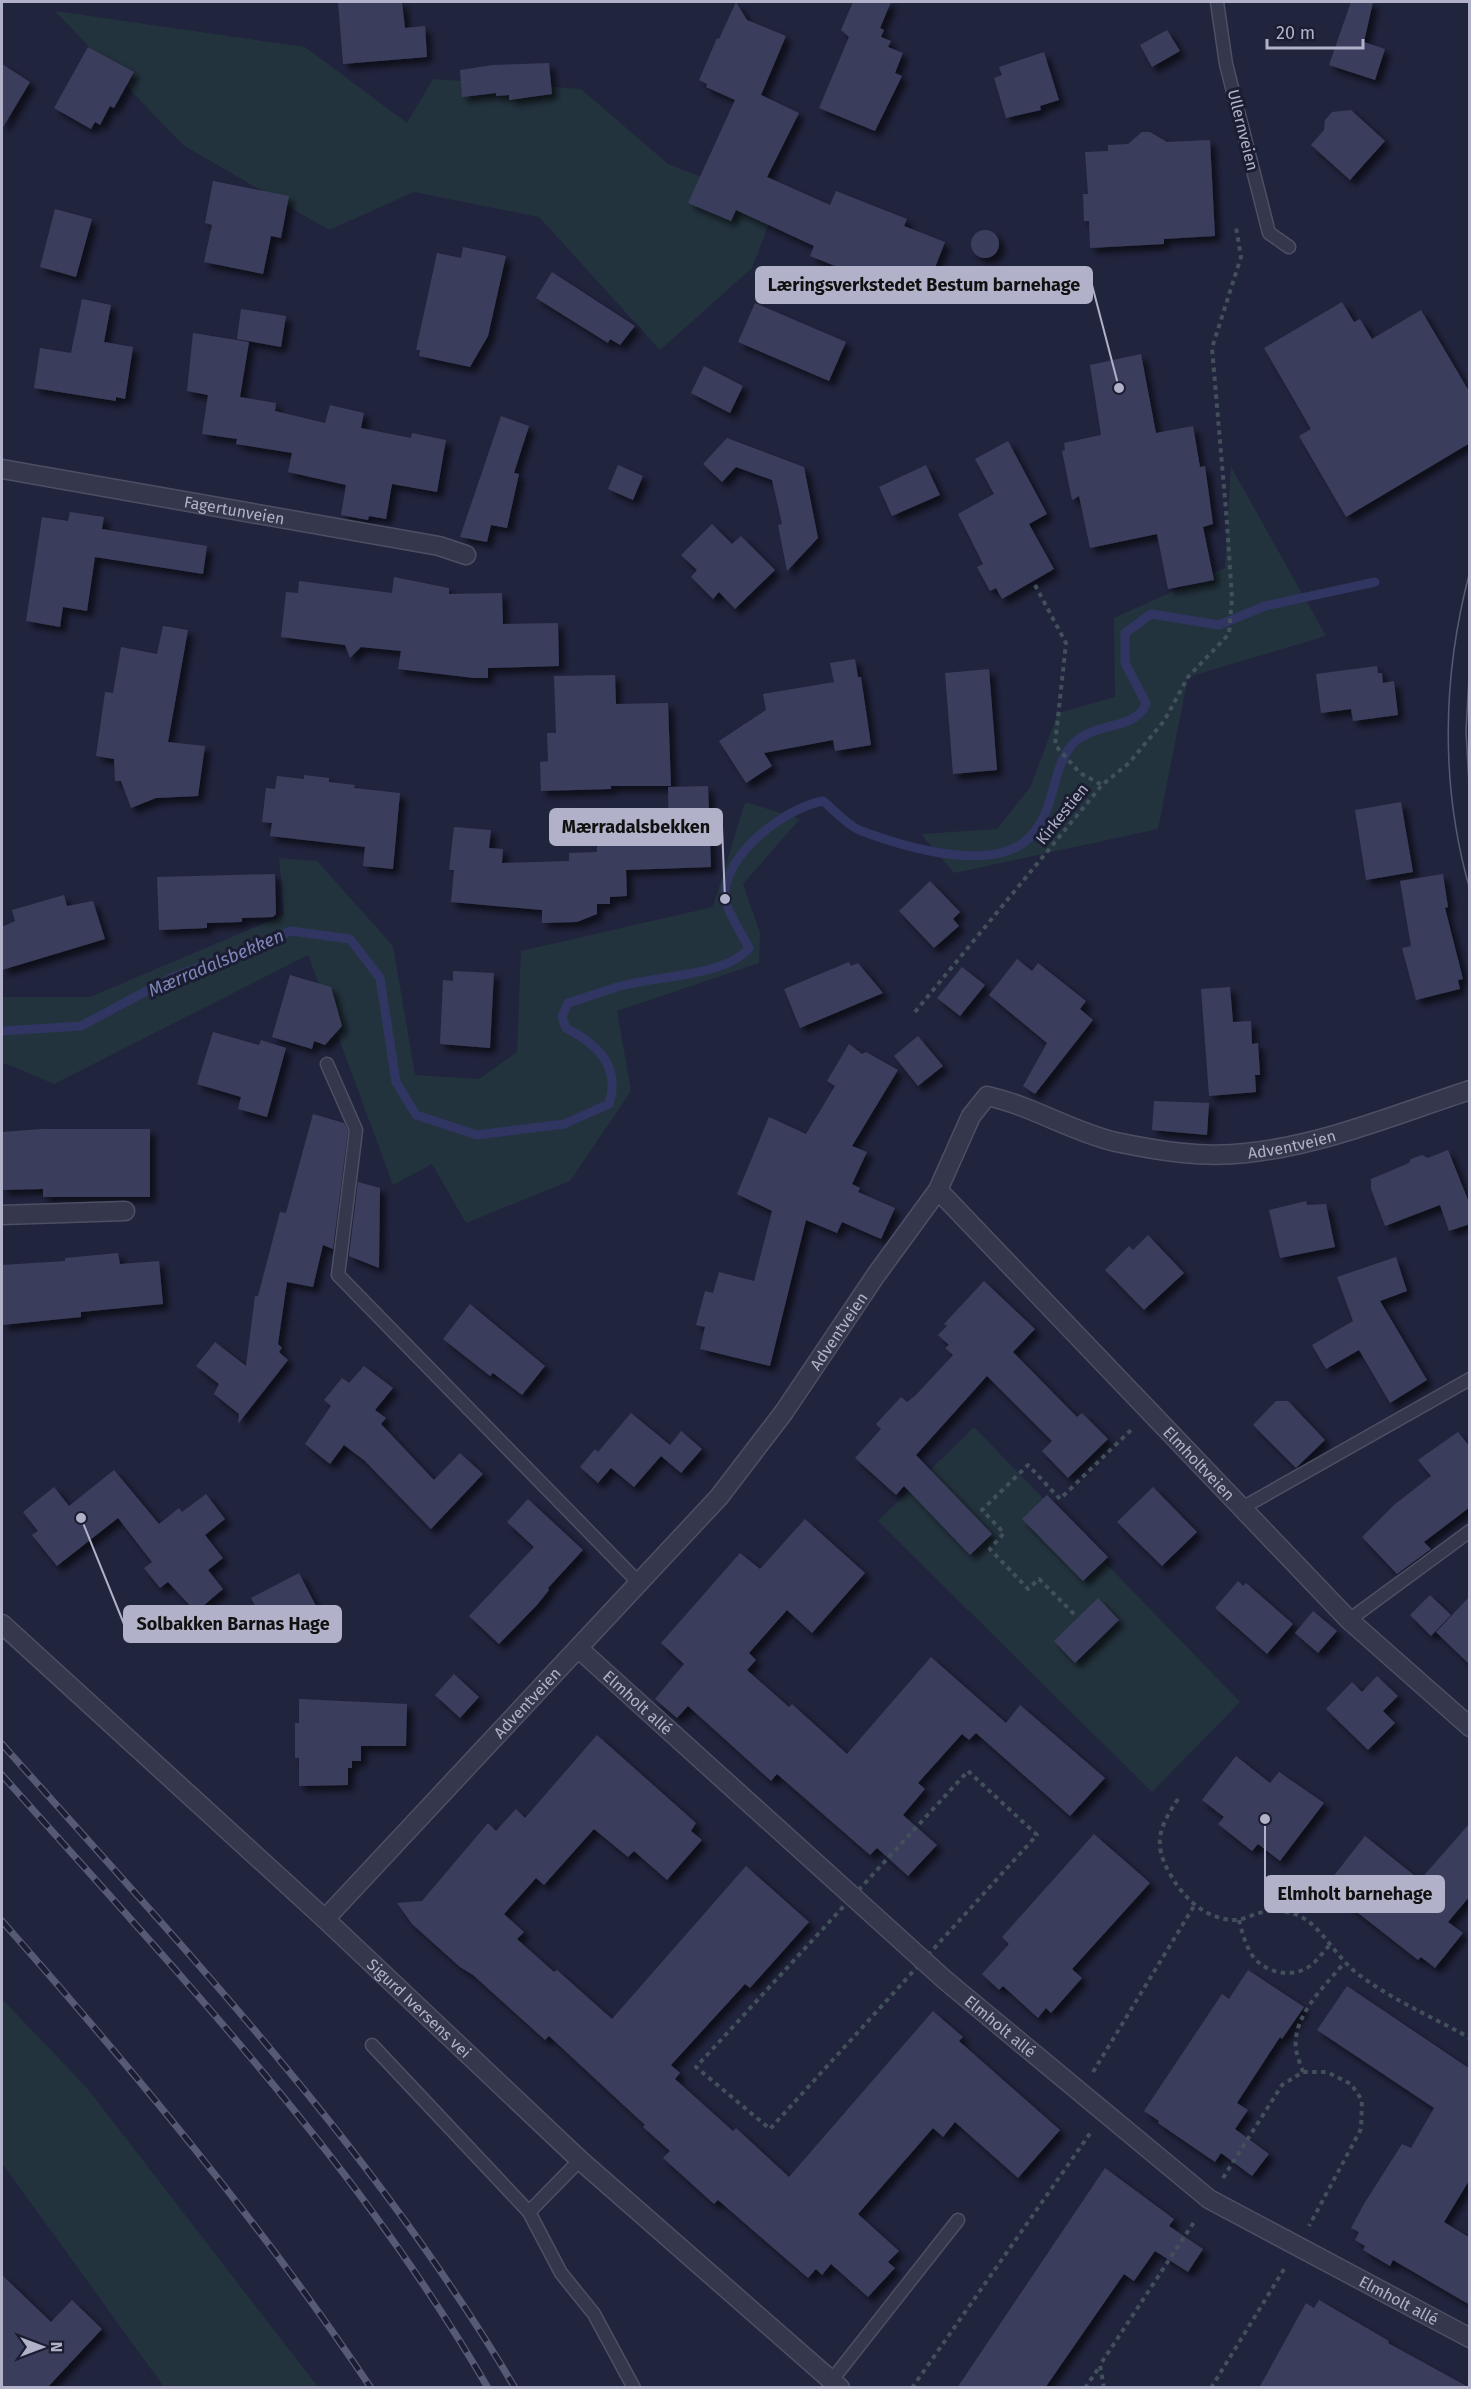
<svg xmlns="http://www.w3.org/2000/svg" width="1471" height="2389" viewBox="0 0 1471 2389" font-family="'Fira Sans',sans-serif">
  <style>
    .green { fill: #23333e }
    .lines { fill: none; stroke-linecap: round; stroke-linejoin: round }
    .stream { stroke: #303661; stroke-width: 9 }
    .building { fill: #3b3e5b; filter: url(#shadow) }
    .service-casing { stroke: #4d4f65; stroke-width: 15 }
    .minor-casing { stroke: #4d4f65; stroke-width: 21 }
    .tertiary-casing { stroke: #4d4f65; stroke-width: 21 }
    .path { stroke: #41505b; stroke-width: 4; stroke-dasharray: 4.5 4.5; stroke-linecap: butt }
    .service { stroke: #35384d; stroke-width: 12 }
    .minor { stroke: #35384d; stroke-width: 18 }
    .tertiary { stroke: #35384d; stroke-width: 18 }
    .tram { stroke: #575a75; stroke-width: 1.5 }
    .rail-casing { stroke: #575a75; stroke-width: 7 }
    .rail { stroke: #1b1d32; stroke-width: 4.5; stroke-dasharray: 14; stroke-linecap: butt }
    .labels { text-anchor: middle; dominant-baseline: central; stroke-width: 6; stroke-linejoin: round; paint-order: stroke }
    .street-label { font-size: 16px; fill: #b1b2c9; stroke: #1b1d32 }
    .water-label { font-size: 18px; font-style: italic; fill: #7e85b7; stroke: #1b1d32 }
    .leader { fill: none; stroke: #b1b2c9; stroke-width: 2 }
    .callout-dot { fill: #b1b2c9; stroke: #1b1d32; stroke-width: 2 }
    .callout { fill: #b1b2c9; stroke: #b1b2c9; stroke-width: 2 }
    .callout-label { font-size: 18px; text-anchor: middle; font-weight: bold; fill: #111 }
  </style>
  <defs>
    <filter id="shadow"><feDropShadow dx="5.5" dy="5.5" stdDeviation="3" flood-color="#0009"/></filter>
  </defs>
  <rect width="100%" height="100%" fill="#21243d"/>
  <g class="green">
    <polygon points="55,11 305,47 407,123 433,79 581,89 668,164 776,206 752,268 660,350 539,217 414,192 329,230 183,145"/>
    <polygon points="1231,467 1326,636 1188,677 1158,829 954,873 921,834 997,829 1031,786 1058,713 1115,697 1114,618 1225,568"/>
    <polygon points="745,802 800,819 743,884 760,933 759,963 617,1011 631,1091 570,1181 466,1223 432,1164 393,1185 308,955 54,1084 7,1064 2,1065 2,997 90,997 284,915 279,858 317,861 393,946 415,1075 479,1079 517,1052 521,951 713,907"/>
    <polygon points="974,1427 1240,1702 1152,1792 878,1521"/>
    <polygon points="2,1999 87,2088 318,2387 164,2387 2,2163"/>
  </g>
  <g class="lines">
    <path class="stream" d="M2,1031L81,1026L171,978L291,931L350,939L380,978L396,1082L416,1115L477,1135L564,1124L609,1104C621,1066 598,1045 566,1028L562,1017L568,1003C585,998 603,991 621,986C656,976 727,976 749,948C743,936 726,910 725,898C722,855 785,808 823,801C834,810 846,824 859,830C901,846 993,875 1030,837C1056,810 1051,771 1071,746C1091,721 1138,731 1146,703L1125,663V633L1151,614L1219,625L1265,606L1375,582"/>
  </g>
  <g class="building">
    <polygon points="338,2 402,2 405,28 425,26 427,57 343,64"/>
    <polygon points="736,2 747,20 786,36 761,95 799,113 767,177 830,205 836,191 907,219 904,226 945,242 929,283 888,266 880,284 810,256 814,246 736,210 731,221 688,203 735,100 706,87 707,84 699,80 717,38 719,39"/>
    <polygon points="853,2 891,2 880,28 884,30 881,37 891,41 888,47 903,53 895,73 902,76 875,131 819,108 849,37 841,30"/>
    <polygon points="1351,2 1373,2 1364,42 1385,49 1375,80 1329,65"/>
    <polygon points="1167,30 1180,51 1152,67 1140,45"/>
    <polygon points="88,47 134,72 114,108 110,106 100,125 95,122 91,129 54,108"/>
    <polygon points="1044,52 1059,100 1040,106 1041,110 1006,118 994,78 1002,75 999,67"/>
    <polygon points="549,63 552,94 509,100 509,95 496,96 496,93 462,97 460,70 493,65"/>
    <polygon points="2,64 30,82 2,129"/>
    <polygon points="1351,110 1385,141 1350,180 1311,145 1324,130 1325,120 1332,112"/>
    <polygon points="1142,132 1150,132 1167,142 1210,140 1215,236 1164,239 1164,244 1090,248 1089,221 1084,221 1083,194 1088,194 1085,152 1108,151 1108,145 1128,144"/>
    <polygon points="213,181 289,196 281,238 271,236 263,274 204,262 212,225 205,223"/>
    <polygon points="55,209 92,219 76,277 40,267"/>
    <circle cx="985" cy="244" r="14"/>
    <polygon points="463,247 506,256 488,336 470,367 419,356 420,350 416,350 437,253 461,258"/>
    <polygon points="552,272 635,326 620,345 610,339 608,343 536,298"/>
    <polygon points="82,299 111,305 104,342 133,347 125,399 116,397 116,401 34,388 40,348 71,353"/>
    <polygon points="1342,302 1354,322 1360,319 1372,339 1421,310 1470,393 1470,443 1346,517 1299,436 1311,429 1264,348"/>
    <polygon points="755,303 846,342 829,381 738,342"/>
    <polygon points="241,309 286,316 281,347 237,339"/>
    <polygon points="193,333 249,342 240,397 276,403 275,411 325,423 330,405 364,413 361,428 411,438 412,433 446,440 437,492 392,484 386,519 369,516 368,520 341,515 346,485 288,472 292,453 236,444 237,439 202,434 208,395 187,391"/>
    <polygon points="1141,354 1156,433 1193,426 1200,467 1205,466 1213,524 1203,527 1214,580 1168,589 1157,534 1090,548 1079,496 1072,500 1062,451 1065,450 1064,443 1101,435 1090,365"/>
    <polygon points="704,366 743,386 730,413 691,393"/>
    <polygon points="501,416 529,426 514,473 519,474 507,528 491,525 487,542 460,537"/>
    <polygon points="727,438 804,467 818,538 787,571 778,525 782,524 772,480 736,467 722,482 703,464"/>
    <polygon points="1008,441 1047,514 1029,524 1054,569 1002,599 996,588 990,591 977,567 983,564 958,514 994,494 975,459"/>
    <polygon points="618,465 643,476 633,500 608,489"/>
    <polygon points="926,465 940,495 892,516 879,487"/>
    <polygon points="70,512 104,517 102,529 207,546 203,574 95,557 87,611 63,607 60,627 26,621 42,517 68,521"/>
    <polygon points="712,524 732,544 741,536 775,570 735,609 719,592 713,599 691,577 697,570 681,555"/>
    <polygon points="394,577 449,588 449,594 502,593 503,624 558,623 559,666 488,668 488,678 474,678 398,669 401,651 361,647 350,658 345,645 281,637 286,592 298,593 299,581 392,593"/>
    <polygon points="163,626 188,630 168,742 205,746 198,796 156,798 131,808 121,781 115,781 114,759 96,756 105,692 113,693 121,647 157,654"/>
    <polygon points="855,659 858,677 861,677 871,745 835,751 833,740 764,753 772,766 746,783 719,741 766,710 763,694 834,682 830,663"/>
    <polygon points="1377,666 1378,673 1382,673 1383,683 1394,681 1398,715 1353,721 1351,709 1321,713 1316,674"/>
    <polygon points="989,669 997,770 953,774 945,673"/>
    <polygon points="615,675 616,704 668,703 671,786 611,786 611,789 541,791 540,762 548,761 547,733 556,733 554,676"/>
    <polygon points="304,775 329,778 329,782 355,785 354,788 400,793 393,869 363,866 365,847 270,836 272,823 262,822 266,788 275,789 277,776 304,779"/>
    <polygon points="708,786 711,867 626,870 627,896 610,897 610,904 597,904 597,914 577,922 542,923 542,910 451,902 454,870 449,870 454,827 491,830 489,848 503,849 502,863 569,861 569,853 597,852 597,844 669,842 668,787"/>
    <polygon points="1401,802 1413,872 1366,880 1355,810"/>
    <polygon points="275,874 276,914 273,917 242,918 242,922 207,923 207,928 159,930 157,877"/>
    <polygon points="1443,874 1448,907 1445,908 1463,979 1458,980 1460,989 1416,1000 1402,948 1411,946 1400,881"/>
    <polygon points="930,881 960,912 953,919 959,926 934,948 899,911"/>
    <polygon points="64,895 67,906 93,901 105,939 2,970 2,927 15,921 12,910"/>
    <polygon points="1017,959 1032,971 1038,963 1086,1001 1080,1009 1093,1020 1035,1094 1023,1086 1047,1043 989,995"/>
    <polygon points="849,962 851,966 858,963 883,993 800,1028 784,989"/>
    <polygon points="962,967 985,985 960,1016 937,998"/>
    <polygon points="453,971 494,973 490,1048 440,1044 443,980 453,981"/>
    <polygon points="290,975 331,987 342,1026 325,1045 314,1041 312,1049 272,1037"/>
    <polygon points="1230,987 1233,1022 1251,1021 1252,1044 1258,1043 1260,1075 1255,1075 1256,1092 1209,1096 1201,989"/>
    <polygon points="213,1032 259,1045 261,1040 286,1048 267,1117 238,1109 241,1097 197,1084"/>
    <polygon points="918,1036 943,1066 918,1086 894,1056"/>
    <polygon points="849,1044 862,1054 866,1052 898,1070 852,1146 867,1152 852,1184 860,1188 858,1192 895,1208 881,1239 842,1222 837,1233 806,1220 770,1366 700,1349 705,1327 696,1325 705,1291 713,1293 719,1272 754,1281 772,1211 737,1194 769,1117 806,1134 835,1086 827,1081"/>
    <polygon points="1154,1101 1209,1103 1207,1135 1152,1130"/>
    <polygon points="313,1114 344,1123 348,1131 333,1249 323,1245 313,1287 287,1282 278,1344 282,1348 279,1352 288,1360 238,1424 239,1414 214,1394 219,1384 196,1366 215,1342 246,1366 255,1296 258,1296 280,1212 286,1213"/>
    <polygon points="42,1129 150,1129 150,1197 43,1197 43,1189 2,1190 2,1132"/>
    <polygon points="1448,1150 1470,1205 1470,1224 1449,1231 1440,1205 1385,1226 1371,1189 1371,1179 1409,1163 1411,1159 1422,1155 1428,1158"/>
    <polygon points="358,1182 380,1188 379,1268 349,1256"/>
    <polygon points="1306,1201 1307,1205 1326,1204 1335,1247 1280,1258 1269,1210"/>
    <polygon points="1148,1235 1184,1273 1144,1310 1105,1270 1129,1246 1133,1250"/>
    <polygon points="118,1253 120,1264 159,1261 163,1304 81,1312 81,1317 2,1325 2,1265 65,1261 65,1258"/>
    <polygon points="1396,1257 1407,1291 1380,1301 1427,1380 1390,1403 1359,1350 1326,1369 1312,1345 1353,1321 1337,1277"/>
    <polygon points="984,1281 1035,1329 1013,1352 1077,1417 1082,1413 1108,1439 1068,1478 1042,1451 1052,1441 987,1376 916,1455 992,1534 970,1555 904,1486 896,1495 855,1458 881,1429 876,1424 901,1397 907,1402 916,1395 953,1355 945,1348 949,1345 938,1335 947,1326 944,1324"/>
    <polygon points="470,1304 545,1366 522,1395 493,1373 490,1376 443,1339"/>
    <polygon points="364,1366 393,1388 375,1410 386,1418 381,1424 434,1480 460,1453 483,1474 431,1529 365,1461 344,1445 330,1464 305,1444 331,1406 324,1400 342,1378 349,1383"/>
    <polygon points="1276,1401 1288,1401 1325,1440 1296,1468 1253,1425"/>
    <polygon points="631,1413 670,1445 681,1431 702,1449 681,1473 661,1456 634,1487 611,1468 598,1483 580,1467 595,1449 598,1452"/>
    <polygon points="1458,1432 1470,1447 1470,1507 1424,1542 1431,1549 1397,1574 1362,1537 1394,1505 1431,1476 1418,1460"/>
    <polygon points="114,1470 159,1524 179,1508 182,1512 206,1494 225,1519 205,1535 223,1558 208,1570 223,1589 196,1612 168,1582 160,1588 144,1568 152,1562 118,1518 57,1566 32,1535 38,1531 23,1512 54,1487 69,1506"/>
    <polygon points="1153,1487 1197,1532 1162,1566 1117,1522"/>
    <polygon points="1047,1495 1108,1557 1083,1581 1022,1519"/>
    <polygon points="528,1499 583,1550 548,1588 549,1590 537,1605 499,1644 469,1616 534,1547 507,1522"/>
    <polygon points="805,1519 865,1573 812,1633 787,1610 749,1653 756,1660 747,1670 789,1707 792,1704 847,1754 931,1657 1006,1723 1020,1705 1105,1778 1070,1816 976,1733 969,1740 962,1734 918,1783 925,1789 903,1815 937,1845 908,1876 877,1848 870,1855 777,1774 771,1781 688,1706 677,1718 655,1699 684,1664 661,1643 740,1553 760,1569"/>
    <polygon points="299,1573 317,1608 270,1632 251,1598"/>
    <polygon points="1238,1581 1243,1586 1246,1583 1293,1624 1267,1654 1215,1608"/>
    <polygon points="1430,1595 1451,1615 1431,1636 1410,1615"/>
    <polygon points="1470,1596 1470,1665 1436,1632"/>
    <polygon points="1098,1598 1119,1620 1075,1663 1054,1641"/>
    <polygon points="1313,1611 1337,1631 1318,1653 1295,1633"/>
    <polygon points="454,1674 479,1697 460,1718 435,1695"/>
    <polygon points="1377,1676 1398,1696 1383,1711 1395,1723 1368,1750 1326,1709 1352,1682 1362,1692"/>
    <polygon points="299,1699 407,1704 406,1746 361,1746 361,1761 352,1761 352,1768 348,1768 348,1785 299,1786 299,1758 295,1758 295,1723 299,1723"/>
    <polygon points="597,1735 696,1823 691,1831 702,1840 667,1880 634,1851 628,1857 594,1829 544,1885 536,1878 504,1914 524,1932 517,1939 554,1972 557,1970 612,2019 746,1866 809,1922 750,1988 745,1984 671,2065 680,2073 675,2079 733,2131 736,2128 789,2177 933,2011 963,2037 959,2041 1060,2130 1018,2178 955,2122 943,2137 933,2128 858,2214 899,2251 888,2262 895,2268 868,2297 831,2264 822,2275 816,2269 808,2278 718,2200 714,2204 663,2158 670,2151 643,2127 645,2125 549,2036 545,2040 473,1975 460,1967 412,1924 397,1903 422,1901 488,1823 496,1831 516,1809 525,1818"/>
    <polygon points="1236,1756 1270,1783 1279,1772 1324,1803 1280,1861 1258,1844 1252,1851 1218,1824 1224,1817 1202,1800"/>
    <polygon points="1470,1823 1470,1896 1448,1922 1463,1933 1435,1968 1421,1957 1418,1960 1325,1887 1365,1836 1420,1880"/>
    <polygon points="1094,1834 1150,1883 1072,1969 1082,1978 1051,2013 1046,2008 1038,2018 1003,1986 999,1990 982,1974 1009,1944 1002,1937"/>
    <polygon points="1248,1970 1304,2007 1282,2039 1280,2037 1237,2103 1248,2110 1235,2129 1269,2154 1252,2176 1221,2153 1215,2162 1158,2123 1159,2121 1144,2111 1222,1994 1229,1999"/>
    <polygon points="1347,1986 1470,2069 1470,2179 1444,2222 1470,2238 1470,2305 1393,2260 1390,2266 1363,2250 1365,2246 1355,2240 1359,2232 1351,2228 1364,2204 1402,2144 1411,2148 1434,2108 1317,2030"/>
    <polygon points="1105,2168 1174,2219 1169,2226 1203,2249 1188,2272 1155,2251 1134,2281 1124,2274 1045,2388 957,2388"/>
    <polygon points="2,2275 51,2322 72,2300 102,2329 47,2388 2,2388"/>
    <polygon points="1319,2300 1389,2341 1388,2343 1470,2388 1259,2388 1306,2303 1314,2308"/>
  </g>
  <g class="lines">
    <g class="service-casing">
      <g id="service">
        <polyline points="1217,2 1226,64 1269,233 1289,247"/>
        <polyline points="327,1064 356,1130 338,1275 639,1583"/>
        <polyline points="1242,1508 1470,1379"/>
        <polyline points="1349,1620 1470,1531"/>
        <polyline points="372,2045 529,2212 561,2273 594,2314 634,2388"/>
        <polyline points="529,2212 580,2160"/>
        <polyline points="832,2380 958,2220"/>
      </g>
    </g>
    <g class="minor-casing">
      <g id="minor">
        <path id="s1" d="M2,469L439,546L466,555"/>
        <path id="s2" d="M938,1190L1349,1620L1470,1727"/>
        <polyline points="2,1215 125,1211"/>
        <path id="s3" d="M578,1648L945,1980L1209,2199L1470,2338"/>
        <path id="s4" d="M325,1919L719,1497L784,1412L876,1275L938,1190L971,1116L987,1096C1033,1106 1072,1132 1116,1142C1159,1151 1202,1158 1246,1153C1323,1145 1397,1114 1470,1090"/>
      </g>
    </g>
    <g class="tertiary-casing">
      <g id="tertiary">
        <path id="s5" d="M2,1624L325,1919L580,2160L840,2388"/>
      </g>
    </g>
    <g class="path">
      <polyline points="1035,585 1066,643 1055,745 1080,773 1102,785"/>
      <polyline points="915,1012 1102,785 1129,763 1164,721 1188,677 1229,634 1232,598 1227,523 1212,348 1241,257 1236,227"/>
      <polyline points="1074,1614 1039,1579 1028,1589 990,1549 1004,1533 982,1510 1028,1465 1060,1499 1132,1429"/>
      <polygon points="968,1771 1037,1835 770,2129 696,2067"/>
      <path d="M1178,1799C1160,1826 1152,1843 1170,1874C1184,1899 1207,1921 1238,1920C1244,1919 1250,1916 1256,1914C1273,1908 1293,1910 1308,1921C1328,1937 1340,1962 1362,1977C1395,2001 1434,2018 1470,2038"/>
      <path d="M1239,1920C1242,1932 1245,1944 1252,1955C1264,1973 1292,1979 1310,1966C1317,1961 1323,1952 1329,1946"/>
      <polyline points="1093,2072 1194,1906"/>
      <path d="M1303,2072C1301,2065 1297,2057 1296,2049C1292,2016 1325,1986 1344,1963"/>
      <polyline points="1223,2178 1282,2085 1303,2072 1327,2072 1351,2084 1362,2100 1361,2129 1309,2226"/>
      <polyline points="912,2388 1091,2132"/>
      <polyline points="1085,2388 1100,2366"/>
      <polyline points="1104,2388 1100,2365 1196,2219"/>
      <polyline points="1211,2388 1286,2266"/>
    </g>
    <use href="#service" class="service"/>
    <use href="#minor" class="minor"/>
    <use href="#tertiary" class="tertiary"/>
    <g class="tram">
      <path d="M1470,571C1442,676 1440,786 1470,890"/>
      <polyline points="1470,660 1466,731 1470,801"/>
    </g>
    <g class="rail-casing">
      <g id="rail">
        <path d="M2,1744C184,1949 375,2150 515,2388"/>
        <path d="M2,1775C174,1969 357,2161 488,2388"/>
        <path d="M2,1921C133,2070 260,2222 371,2388"/>
      </g>
    </g>
    <use href="#rail" class="rail"/>
  </g>
  <g class="labels">
    <g class="street-label">
      <text transform="translate(1243 130) rotate(76)">Ullernveien</text>
      <text stroke="none"><textPath href="#s1" startOffset="236">Fagertunveien</textPath></text>
      <text transform="translate(1062 814) rotate(-51)">Kirkestien</text>
      <text stroke="none"><textPath href="#s4" startOffset="1376">Adventveien</textPath></text>
      <text stroke="none"><textPath href="#s4" startOffset="782">Adventveien</textPath></text>
      <text stroke="none"><textPath href="#s2" startOffset="378">Elmholtveien</textPath></text>
      <text stroke="none"><textPath href="#s3" startOffset="81">Elmholt allé</textPath></text>
      <text stroke="none"><textPath href="#s4" startOffset="296">Adventveien</textPath></text>
      <text stroke="none"><textPath href="#s5" startOffset="567">Sigurd Iversens vei</textPath></text>
      <text stroke="none"><textPath href="#s3" startOffset="567">Elmholt allé</textPath></text>
      <text stroke="none"><textPath href="#s3" startOffset="1053">Elmholt allé</textPath></text>
    </g>
    <g class="water-label">
      <text transform="translate(216 963) rotate(-23)">Mærradalsbekken</text>
    </g>
  </g>
  <path class="leader" d="M1119 388L1092 285M725 899L722 827M81 1518L124 1624M1265 1819L1265 1894"/>
  <g class="callout-dot">
    <circle cx="1119" cy="388" r="6"/>
    <circle cx="725" cy="899" r="6"/>
    <circle cx="81" cy="1518" r="6"/>
    <circle cx="1265" cy="1819" r="6"/>
  </g>
  <g class="callout">
    <rect x="756" y="267" width="336" height="36" rx="6"/>
    <rect x="550" y="809" width="172" height="36" rx="6"/>
    <rect x="124" y="1606" width="217" height="36" rx="6"/>
    <rect x="1265" y="1876" width="179" height="36" rx="6"/>
  </g>
  <g class="callout-label">
    <text x="924" y="291">Læringsverkstedet Bestum barnehage</text>
    <text x="636" y="833">Mærradalsbekken</text>
    <text x="233" y="1630">Solbakken Barnas Hage</text>
    <text x="1355" y="1900">Elmholt barnehage</text>
  </g>
  <rect width="1471" height="2389" fill="none" stroke="#b1b2c9" stroke-width="6"/>
  <g transform="translate(42 2347) rotate(90)" stroke="#1b1d32" stroke-width="4.5" paint-order="stroke">
  <path d="M0-4.5L10 22L0 15L-10 22Z" fill="#b1b2c9"/>
  <text y="-9" font-size="16" font-weight="bold" text-anchor="middle" fill="#b1b2c9">N</text>
  </g>
  <path d="M1267 39v9h96v-9" fill="none" stroke="#b1b2c9" stroke-width="3"/>
  <text x="1276" y="39" font-size="18" fill="#b1b2c9" stroke="#1b1d32" stroke-width="4.5" paint-order="stroke">20 m</text>
</svg>
